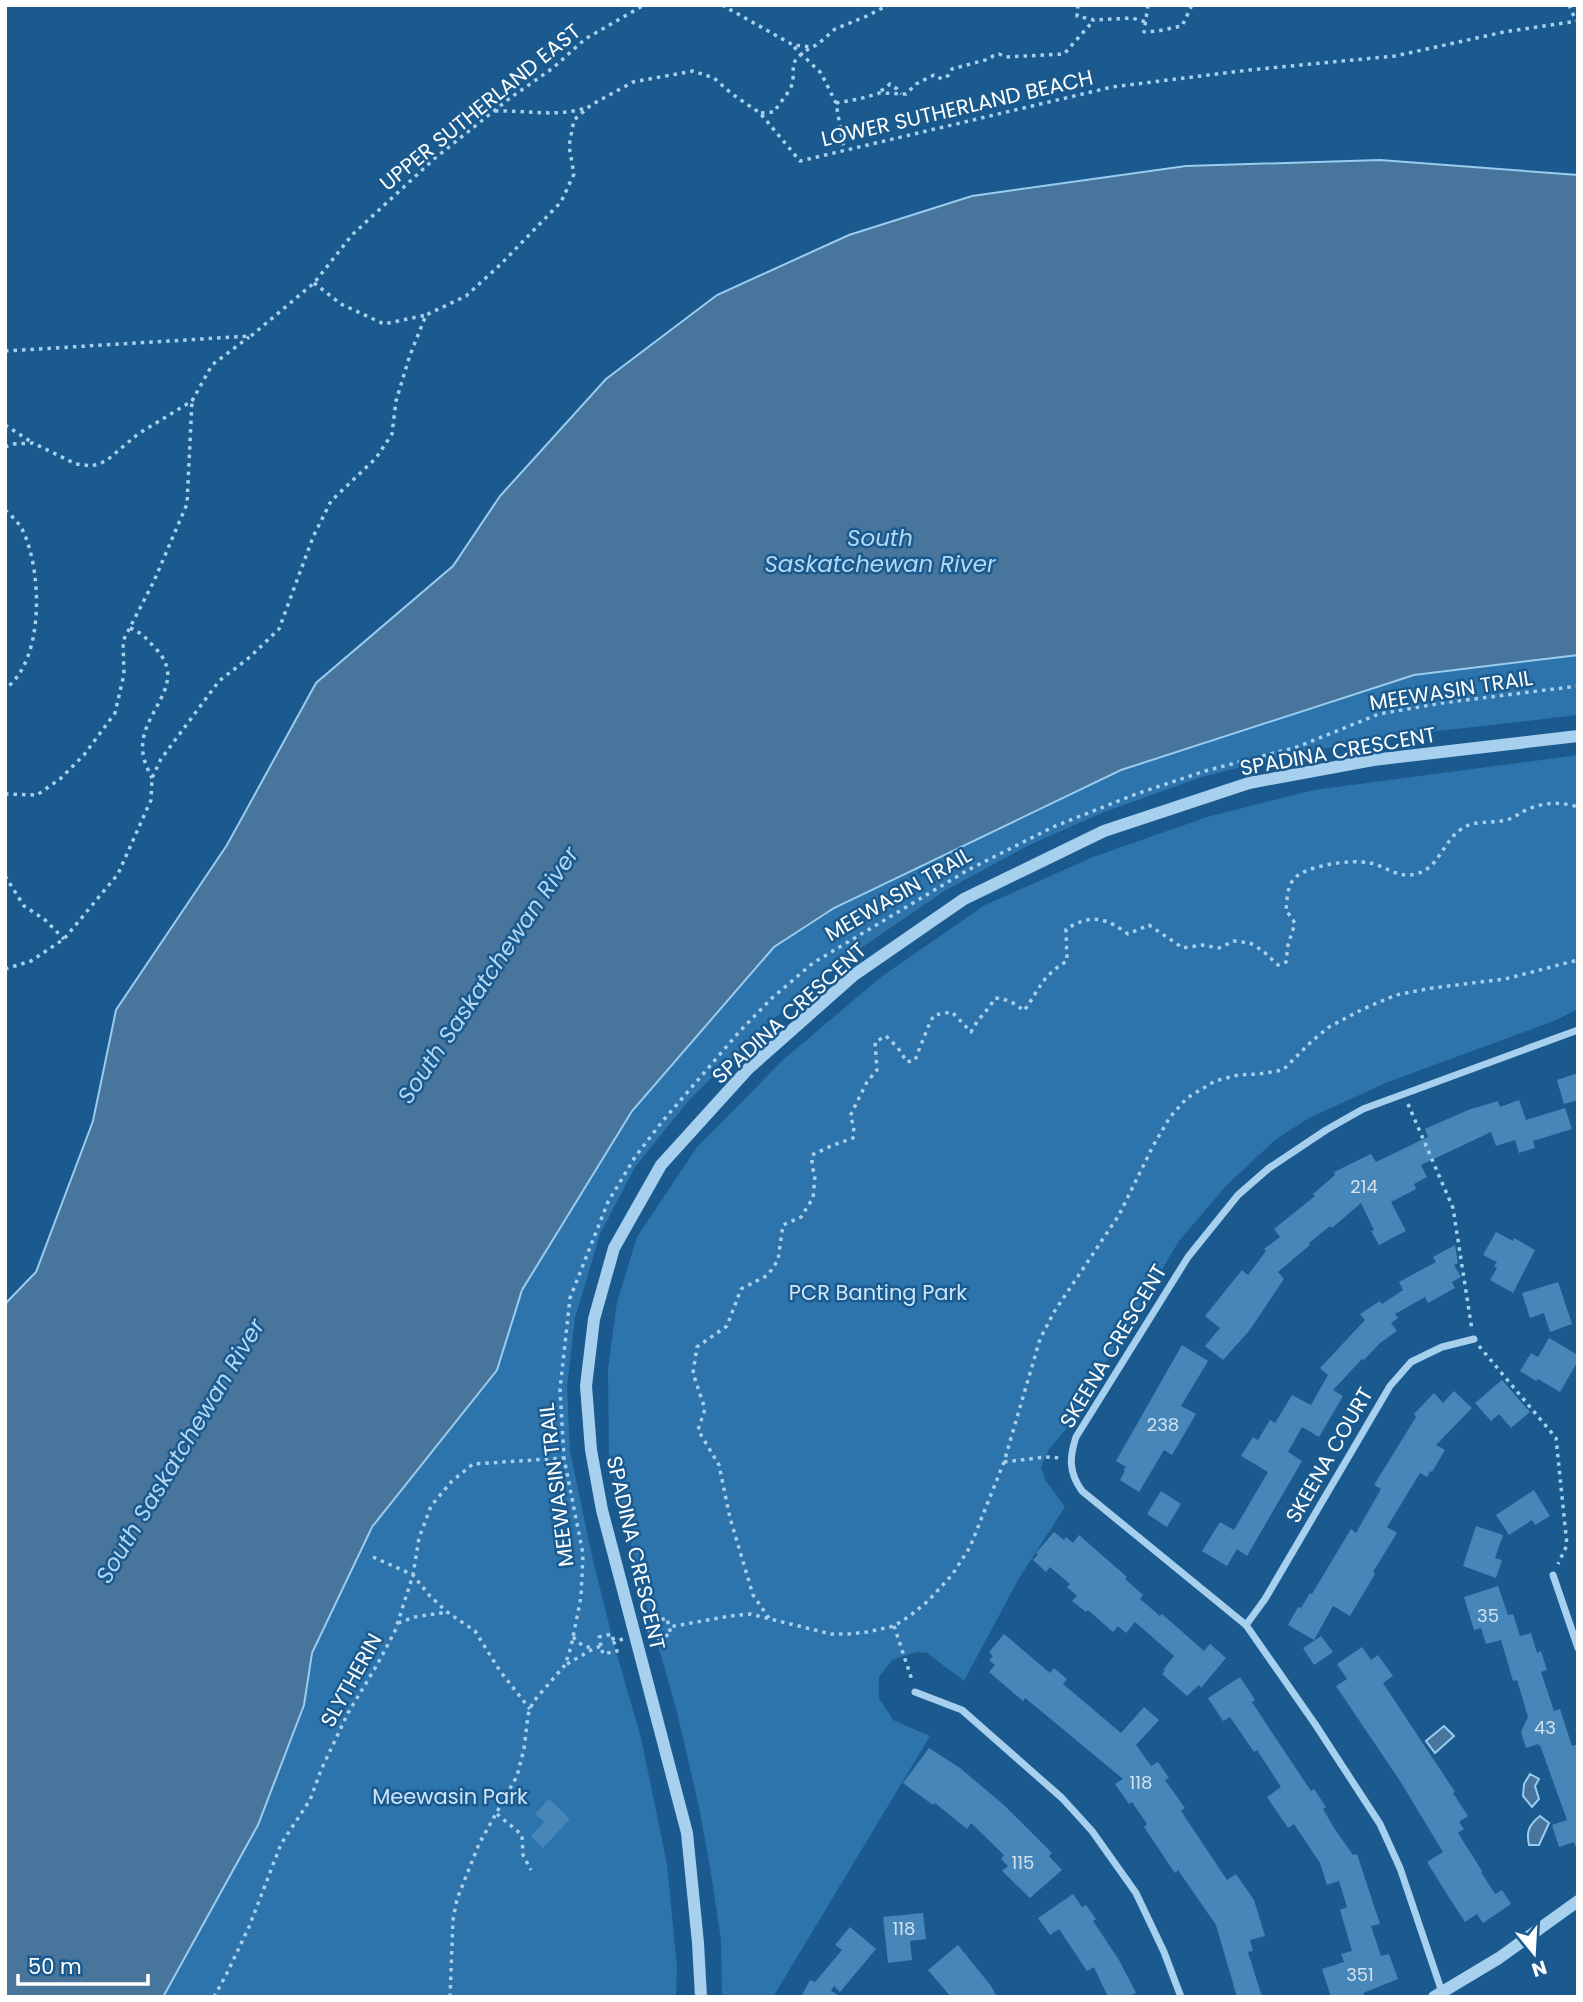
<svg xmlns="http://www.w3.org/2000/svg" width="1583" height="2002" viewBox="0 0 1583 2002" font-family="Poppins,sans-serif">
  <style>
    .green { fill: #2d74ac }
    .water { fill: #48759b; stroke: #9accf0; stroke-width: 2 }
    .building { fill: #4786b8 }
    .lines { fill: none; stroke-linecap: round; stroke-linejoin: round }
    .path { stroke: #a7cfee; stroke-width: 3.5; stroke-dasharray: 3.5 5; stroke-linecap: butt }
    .minor { stroke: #a7cfee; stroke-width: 7 }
    .tertiary { stroke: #a7cfee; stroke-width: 12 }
    .labels { text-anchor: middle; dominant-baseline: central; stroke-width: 5; stroke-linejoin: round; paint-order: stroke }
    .number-label { font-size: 18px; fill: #d1e1ed }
    .street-label { font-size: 21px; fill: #fff; stroke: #1a5a8e }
    .park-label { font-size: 21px; fill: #cde6fa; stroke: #1a5a8e }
    .water-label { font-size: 23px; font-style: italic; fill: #b3d8f5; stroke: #1a5a8e }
  </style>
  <rect width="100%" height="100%" fill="#1a5a8e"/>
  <g class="green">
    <polygon points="1578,635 1578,715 1412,734 1291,754 1202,777 1104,812 1027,846 946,890 852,954 759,1031 690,1099 635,1167 600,1234 575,1318 567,1386 570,1451 592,1556 614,1644 641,1738 667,1864 677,1967 676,1997 144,1997 288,1671 592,1142 773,925 938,840 1362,674"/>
    <polygon points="1578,755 1578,1009 1554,1021 1388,1082 1309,1118 1275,1140 1225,1187 1179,1241 1067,1428 1049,1449 1041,1467 1046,1481 1065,1507 1018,1580 964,1681 927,1653 916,1652 892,1660 879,1677 879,1698 893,1720 930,1736 773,1997 722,1997 721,1940 710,1867 699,1807 677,1712 645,1599 609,1457 608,1369 617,1302 637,1237 697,1147 784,1059 881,977 985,905 1093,857 1207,817 1314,790"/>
  </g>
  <g class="water">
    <polygon points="1380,160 1578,175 1578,655 1414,675 1121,770 834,908 774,947 632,1111 522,1290 497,1370 372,1527 312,1653 304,1705 258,1825 163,1997 5,1997 5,1304 36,1272 93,1121 116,1010 227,845 316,683 453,566 500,496 606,379 717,295 849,235 972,196 1186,166"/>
    <polygon points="1444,1726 1454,1736 1435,1753 1426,1741"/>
    <polygon points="1530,1774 1539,1779 1535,1786 1539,1799 1532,1807 1523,1796 1524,1784"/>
    <path d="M1540,1816L1549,1823L1539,1845H1529C1526,1831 1529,1825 1540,1816Z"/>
  </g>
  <g class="building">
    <polygon points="1578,1073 1578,1100 1564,1104 1557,1080"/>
    <polygon points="1519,1100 1526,1120 1565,1108 1572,1129 1533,1141 1535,1148 1519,1153 1515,1140 1496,1146 1491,1132 1421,1165 1427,1177 1414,1184 1416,1189 1391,1202 1406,1231 1379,1245 1371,1231 1374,1230 1361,1203 1332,1228 1330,1226 1309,1243 1310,1245 1278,1272 1284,1279 1249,1331 1223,1360 1205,1346 1220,1328 1205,1316 1242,1270 1248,1275 1266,1251 1264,1249 1280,1237 1274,1229 1315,1196 1313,1194 1335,1175 1334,1172 1371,1154 1376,1162 1428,1137 1425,1129 1468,1110 1498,1101 1500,1107"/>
    <polygon points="1496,1232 1513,1241 1514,1238 1535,1250 1513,1293 1490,1280 1497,1268 1494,1266 1497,1262 1483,1255"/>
    <polygon points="1455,1245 1458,1263 1454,1265 1461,1277 1452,1282 1455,1288 1428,1303 1425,1297 1395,1314 1398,1318 1391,1323 1397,1331 1380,1343 1364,1360 1362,1359 1333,1390 1343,1396 1319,1437 1302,1427 1288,1452 1302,1461 1247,1556 1237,1549 1227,1566 1202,1551 1220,1522 1234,1530 1268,1472 1241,1456 1253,1437 1258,1440 1270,1420 1275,1423 1292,1395 1311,1405 1328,1375 1320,1368 1365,1320 1360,1314 1380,1301 1382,1304 1403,1290 1399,1282 1436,1262 1433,1257"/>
    <polygon points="1558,1282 1572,1324 1550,1332 1544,1313 1530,1318 1522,1293"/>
    <polygon points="1549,1338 1578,1355 1578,1361 1560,1392 1538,1379 1536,1381 1520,1371 1531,1353 1538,1357"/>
    <polygon points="1182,1345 1208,1361 1181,1406 1196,1414 1172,1455 1164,1450 1139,1492 1120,1480 1125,1471 1123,1470 1126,1467 1116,1461"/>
    <polygon points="1502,1380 1530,1412 1511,1428 1499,1414 1491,1421 1475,1403"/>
    <polygon points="1454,1391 1472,1408 1436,1445 1445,1450 1432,1472 1430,1471 1427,1477 1420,1473 1387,1527 1397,1533 1373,1572 1375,1574 1350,1616 1333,1606 1314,1640 1288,1625 1298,1607 1301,1608 1310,1593 1312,1594 1351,1529 1356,1533 1381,1489 1374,1485 1416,1417 1414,1414 1434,1393 1443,1403"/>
    <polygon points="1534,1490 1550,1516 1535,1525 1532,1520 1509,1535 1496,1515"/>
    <polygon points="1161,1491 1181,1504 1167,1527 1147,1514"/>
    <polygon points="1476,1526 1503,1535 1495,1558 1502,1560 1496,1578 1463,1566"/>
    <polygon points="1054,1532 1064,1540 1066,1537 1073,1543 1079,1535 1127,1577 1125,1579 1143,1595 1140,1599 1160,1616 1162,1614 1204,1651 1210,1644 1226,1658 1201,1688 1199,1685 1187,1696 1162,1674 1165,1671 1163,1670 1174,1656 1135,1622 1126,1633 1118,1626 1113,1632 1088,1610 1086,1612 1072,1601 1077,1596 1067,1587 1070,1584 1050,1567 1046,1572 1033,1560 1038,1554 1036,1553"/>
    <polygon points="1498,1586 1508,1615 1513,1614 1520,1636 1531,1633 1537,1653 1541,1651 1547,1670 1541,1672 1554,1711 1560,1709 1572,1746 1578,1744 1578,1845 1575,1846 1574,1842 1559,1847 1552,1825 1567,1820 1540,1745 1538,1746 1538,1744 1526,1748 1521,1732 1528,1717 1517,1680 1513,1681 1501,1640 1486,1644 1481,1628 1474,1630 1464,1597"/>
    <polygon points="1004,1634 1050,1673 1054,1668 1067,1679 1063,1684 1121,1733 1144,1707 1159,1720 1136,1745 1151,1766 1158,1762 1169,1778 1165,1780 1185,1808 1181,1811 1227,1880 1236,1874 1254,1900 1265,1936 1250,1940 1253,1951 1248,1952 1262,1997 1237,1997 1216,1925 1178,1870 1175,1873 1144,1827 1147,1824 1132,1802 1129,1804 1115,1784 1123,1779 1041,1711 1025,1698 1023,1701 989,1672 995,1665 989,1660 993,1656 989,1652"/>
    <polygon points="1321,1636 1333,1652 1314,1665 1303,1648"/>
    <polygon points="1362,1647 1371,1660 1378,1655 1393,1676 1383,1683 1455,1792 1453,1793 1468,1816 1459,1822 1464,1829 1458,1833 1482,1871 1481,1872 1495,1894 1502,1890 1511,1904 1483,1923 1477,1914 1465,1922 1450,1899 1427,1862 1443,1852 1400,1781 1336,1686 1347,1679 1337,1664"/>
    <polygon points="1240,1677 1255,1700 1252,1702 1267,1725 1311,1791 1314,1789 1326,1807 1323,1809 1334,1828 1353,1855 1357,1854 1380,1924 1371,1926 1381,1956 1389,1954 1398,1979 1363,1993 1365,1997 1331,1997 1322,1969 1344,1962 1341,1954 1352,1951 1340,1910 1347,1907 1339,1881 1327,1885 1320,1863 1294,1824 1288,1828 1267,1797 1281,1787 1257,1750 1254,1752 1230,1717 1223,1721 1208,1698"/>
    <polygon points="929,1748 960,1768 1005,1806 1052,1853 1049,1856 1062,1870 1030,1898 1002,1871 1008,1866 1001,1859 1004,1855 971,1823 967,1829 935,1803 933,1805 903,1783"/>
    <polygon points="549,1799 570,1819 543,1848 531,1836 544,1822 535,1814"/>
    <polygon points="1073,1894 1082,1907 1086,1905 1096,1919 1093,1921 1119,1960 1136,1993 1127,1997 1108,1997 1094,1967 1087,1971 1059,1929 1050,1935 1038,1918"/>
    <polygon points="923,1913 926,1939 910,1941 912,1960 888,1963 883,1917"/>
    <polygon points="850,1927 876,1949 840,1992 834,1986 831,1991 842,1997 801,1997 810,1980 815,1982 842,1950 835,1945"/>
    <polygon points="958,1945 991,1986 997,1997 951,1997 928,1970"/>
  </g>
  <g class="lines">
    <g class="path">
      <polyline points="722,5 793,45 812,47 817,45 835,29 867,16 888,5"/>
      <polyline points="1078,5 1077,16 1094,20 1132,18 1146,22"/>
      <polyline points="1148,5 1144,32 1158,31 1182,26 1192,5"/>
      <polyline points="1569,5 1576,21"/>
      <polyline points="794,47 821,73 836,103 844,150"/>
      <polyline points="881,91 890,84 897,89 901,94"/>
      <polyline points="836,103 859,99 880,93 906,94 916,84 934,75 942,79 949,75 952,69 989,59 993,56 999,54 1006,57 1064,54 1094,20"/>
      <path d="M495,111C526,110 559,118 588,107"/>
      <path d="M761,113L774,112C779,104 787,95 791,87C798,66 784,65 810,48"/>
      <polyline points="314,283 341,304 384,324 426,315"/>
      <polyline points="5,351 251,336 314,283 352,235 434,159 510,98 553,68 585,39 644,5"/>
      <polyline points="5,425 33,443"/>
      <polyline points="5,447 14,444 33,443 76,464 92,466 106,461 138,434 192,401 212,365 249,337"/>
      <path d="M5,510C12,516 19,523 23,531C42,571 45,660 5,689"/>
      <path d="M130,628C141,632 147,639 155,648C188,681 147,708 143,741C141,755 146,766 152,778"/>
      <polyline points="5,794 37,795 60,779 84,755 115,713 124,674 123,641 154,581 187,504 192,401"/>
      <polyline points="5,876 24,906 44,919 64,939"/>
      <polyline points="5,969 31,961 64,939 118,874 151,800 152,778 161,759 219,681 250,657 279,629 313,537 331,501 376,458 392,434 396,401 410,355 426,315 466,296 501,264 561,202 574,174 569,146 574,120 591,105 633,82 693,71 714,78 732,94 760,113 800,161 1112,87 1249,70 1395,56 1504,32 1578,21"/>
      <polyline points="1408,1104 1453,1208 1472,1330"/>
      <polyline points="1479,1346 1556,1438 1567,1545 1558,1564"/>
      <polyline points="1004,1462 1045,1457 1061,1458"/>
      <polyline points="373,1557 413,1575 429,1595 447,1612 475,1631 500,1671 530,1709"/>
      <path d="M769,1618L753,1595L730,1518L719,1465L698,1430L705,1409L693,1373L697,1347L727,1326L741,1289L768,1275L778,1260L783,1225L801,1217L813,1198L815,1176L812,1166V1155L831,1146L853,1138L854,1126L850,1116L867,1082L877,1070L875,1042L886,1036L898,1048L907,1062L915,1060L928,1027L934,1015L952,1012L971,1032C977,1019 988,1011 995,998C1007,999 1015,1003 1024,1011C1040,988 1042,976 1067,961L1066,929C1091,914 1105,917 1128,934L1149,925L1183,948L1202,945L1219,948L1234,941L1250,943L1263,951L1278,965L1286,962L1288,945L1295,923L1286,910C1287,901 1287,886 1294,879C1305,865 1354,859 1370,863C1386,866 1398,879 1416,874C1439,868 1443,842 1460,830C1474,819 1491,824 1507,820C1516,817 1522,811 1531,808C1546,802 1563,802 1578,807"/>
      <polyline points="398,1623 415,1617 447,1612"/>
      <polyline points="894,1626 912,1680"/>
      <polyline points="655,1630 653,1622 667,1618 669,1627"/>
      <polyline points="648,1633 655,1630 657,1639 671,1634 669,1627 730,1616 750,1614 831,1634 848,1634 867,1632 894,1626 911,1615 928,1601 952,1575 970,1547 1004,1462 1040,1339 1054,1312 1119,1215 1153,1146 1170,1117 1187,1098 1215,1081 1238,1075 1259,1074 1283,1070 1312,1041 1329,1027 1363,1009 1396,995 1432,988 1505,979 1578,960"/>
      <polyline points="573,1637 583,1646 593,1648"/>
      <polyline points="601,1646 599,1637 612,1634 614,1642"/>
      <polyline points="567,1664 593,1649 601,1646 603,1654 617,1651 614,1642 623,1639"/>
      <polyline points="497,1814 522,1835 523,1855 531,1870"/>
      <polyline points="214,1997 227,1973 249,1927 281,1844 310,1800 321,1770 348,1713 377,1665 395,1631 413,1575 419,1538 431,1506 452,1481 473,1464 564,1458"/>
      <polyline points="450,1997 453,1920 457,1899 479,1844 517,1776 524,1749 528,1715 533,1702 565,1665 571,1647 581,1597 583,1554 564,1458 560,1389 570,1298 608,1202 635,1157 661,1123 739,1032 772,998 813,963 968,870 1053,827 1136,794 1205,771 1297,747 1379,714 1442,703 1578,686"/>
    </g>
    <g class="minor">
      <polyline points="1553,1575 1578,1648"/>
      <polyline points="1246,1625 1265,1599 1390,1386 1411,1362 1442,1347 1474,1339"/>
      <polyline points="915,1692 962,1710 1062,1798 1092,1831 1136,1893 1164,1952 1181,1997"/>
      <path d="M1443,1995L1400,1868L1380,1824L1315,1724L1246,1625L1082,1491C1069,1473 1069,1458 1076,1437L1188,1257L1238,1195L1269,1168L1326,1130L1363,1109L1578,1030"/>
    </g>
    <g class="tertiary">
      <polyline points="701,1997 698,1943 687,1833 602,1510 591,1450 586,1386 594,1319 614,1248 661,1165 748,1069 854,975 964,899 1104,831 1249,783 1373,760 1578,736"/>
      <polyline points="1434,1997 1499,1958 1578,1901"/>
    </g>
  </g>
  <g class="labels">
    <g class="number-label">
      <text x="1364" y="1186">214</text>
      <text x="1163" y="1424">238</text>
      <text x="1488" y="1615">35</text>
      <text x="1545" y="1727">43</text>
      <text x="1141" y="1782">118</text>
      <text x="1023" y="1862">115</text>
      <text x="904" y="1928">118</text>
      <text x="1360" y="1974">351</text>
    </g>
    <g class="street-label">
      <text transform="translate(480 107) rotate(-39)">UPPER SUTHERLAND EAST</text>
      <text transform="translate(957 108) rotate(-13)">LOWER SUTHERLAND BEACH</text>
      <text transform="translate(1451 690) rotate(-9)">MEEWASIN TRAIL</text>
      <text transform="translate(1338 751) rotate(-10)">SPADINA CRESCENT</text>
      <text transform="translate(898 894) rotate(-30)">MEEWASIN TRAIL</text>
      <text transform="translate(789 1013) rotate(-42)">SPADINA CRESCENT</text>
      <text transform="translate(1113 1346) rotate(-59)">SKEENA CRESCENT</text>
      <text transform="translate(1329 1455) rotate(-60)">SKEENA COURT</text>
      <text transform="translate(556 1485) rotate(-97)">MEEWASIN TRAIL</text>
      <text transform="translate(636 1553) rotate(77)">SPADINA CRESCENT</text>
      <text transform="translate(351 1680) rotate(-61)">SLYTHERIN</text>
    </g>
    <g class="park-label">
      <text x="878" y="1292">PCR Banting Park</text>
      <text x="450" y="1796">Meewasin Park</text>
    </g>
    <g class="water-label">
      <text x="880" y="538">South<tspan x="880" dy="26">Saskatchewan River</tspan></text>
      <text transform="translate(488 975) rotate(-56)">South Saskatchewan River</text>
      <text transform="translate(180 1451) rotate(-59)">South Saskatchewan River</text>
    </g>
  </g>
  <rect width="1583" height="2002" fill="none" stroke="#ffffff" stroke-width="14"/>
  <g transform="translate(1534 1953) rotate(162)" stroke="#1a5a8e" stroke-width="5" paint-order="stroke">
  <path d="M0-5L12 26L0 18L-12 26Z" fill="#ffffff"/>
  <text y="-10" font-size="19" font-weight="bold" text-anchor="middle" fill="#ffffff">N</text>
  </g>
  <path d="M18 1974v10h130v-10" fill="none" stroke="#ffffff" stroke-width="3.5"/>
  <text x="28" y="1974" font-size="21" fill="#ffffff" stroke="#1a5a8e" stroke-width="5" paint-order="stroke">50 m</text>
</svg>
